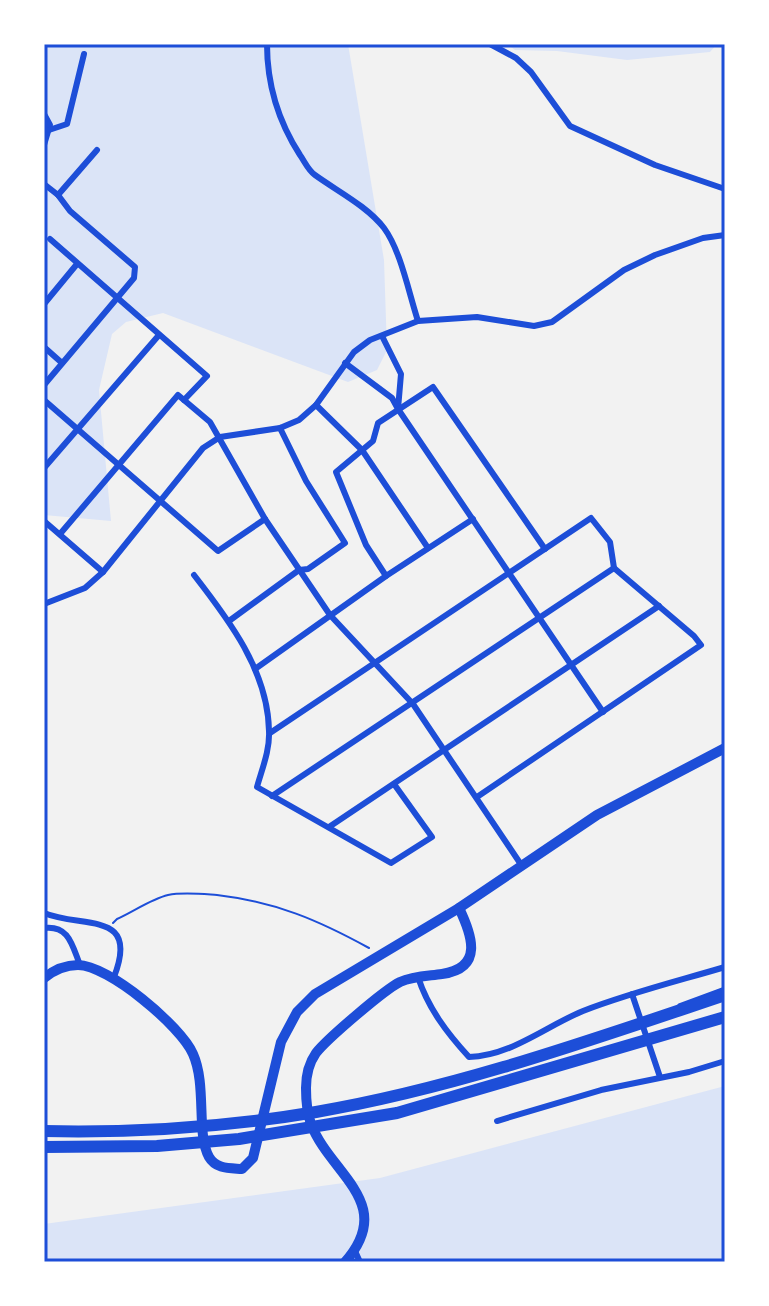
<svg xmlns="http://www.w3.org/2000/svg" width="769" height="1306" viewBox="0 0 769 1306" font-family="Mulish,sans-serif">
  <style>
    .green { fill: #dbe4f7 }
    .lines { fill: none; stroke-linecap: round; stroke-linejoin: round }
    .path { stroke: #1d4ed8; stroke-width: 2 }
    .service { stroke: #1d4ed8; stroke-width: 3 }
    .minor { stroke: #1d4ed8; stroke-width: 6 }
    .primary { stroke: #1d4ed8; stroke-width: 10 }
    .motorway { stroke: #1d4ed8; stroke-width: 12 }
    .neatline { fill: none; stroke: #1d4ed8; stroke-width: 3 }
  </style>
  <rect width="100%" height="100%" fill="#f2f2f2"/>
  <g class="green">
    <polygon points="44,44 348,44 384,260 387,350 377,370 348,382 163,313 126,322 112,334 99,390 111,521 44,515"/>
    <polygon points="507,44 717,44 710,52 627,60 557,51 515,50"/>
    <polygon points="725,1086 725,1262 44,1262 44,1224 380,1178"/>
  </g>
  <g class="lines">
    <path class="path" d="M113,923L117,919C133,912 151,899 168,895C183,892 202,894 217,895C276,902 318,920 369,948"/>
    <polyline class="service" points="679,1005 725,988"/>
    <g class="minor">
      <path d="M267,44C267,85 278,121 300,155C305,162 308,170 315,175C337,191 367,206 384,228C401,251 409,294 418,321"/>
      <polyline points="490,44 516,58 531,72 570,126 655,165 725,189"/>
      <polyline points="44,114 50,125 44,145"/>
      <polyline points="49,130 67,124 84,54"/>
      <polyline points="44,184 58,195 70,211 135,267 134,278 44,385"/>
      <polyline points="58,195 97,150"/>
      <polyline points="50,239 207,376 184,400"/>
      <polyline points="44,304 77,264"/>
      <polyline points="382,336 401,374 398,409 603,712"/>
      <polyline points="44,347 62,363"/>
      <polyline points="345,363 392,398 398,409"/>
      <polyline points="44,400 218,551 265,519"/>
      <polyline points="316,405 362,450 428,548"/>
      <polyline points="44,468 159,335"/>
      <polyline points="44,521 103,572"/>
      <polyline points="60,534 178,395 210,422 265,519 330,615 413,704 522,866"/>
      <path d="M194,575C229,620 268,671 269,731C270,750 262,769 257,787L391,863L432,837L394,784"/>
      <polyline points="386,576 366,545 336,472 373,441 378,423 433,387 545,549"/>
      <polyline points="44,604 85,588 103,572 203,448 220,437 280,428 299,420 316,405 354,352 370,340 418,321 477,317 534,326 552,322 624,270 655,255 703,238 725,235"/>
      <polyline points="229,621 299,570 308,569 345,543 306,481 280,428"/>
      <polyline points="255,669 386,576 473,519"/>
      <polyline points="270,733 591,518 610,542 614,568 694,636 701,645 477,797"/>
      <polyline points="272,796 614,568"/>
      <polyline points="329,827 659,606"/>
      <path d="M44,913C83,929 140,910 114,977"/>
      <path d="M44,928C69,925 72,945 80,965"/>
      <path d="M418,977C428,1008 447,1033 469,1057C511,1056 546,1026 583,1011C629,993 678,981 725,967"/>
      <polyline points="632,994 660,1077"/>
      <polyline points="497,1121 601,1090 689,1072 725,1061"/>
      <polyline points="355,1251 360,1262"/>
    </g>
    <g class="primary">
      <path d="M44,978C54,970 65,965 78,965C108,965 181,1026 193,1054C207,1085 196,1134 209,1157C216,1169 229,1168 242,1169L253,1158L281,1042L297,1012L315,994L459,908L597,815L725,748"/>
      <path d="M345,1262C397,1203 330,1174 311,1124C307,1113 306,1099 306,1088C306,1076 309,1063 316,1053C327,1039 384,990 400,982C413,976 428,976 442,974C484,968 472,935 459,908"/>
    </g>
    <g class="motorway">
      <path d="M44,1131C135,1133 227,1127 316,1112C456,1088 591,1040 725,995"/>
      <polyline points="44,1147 157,1146 239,1139 397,1113 725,1017"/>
    </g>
  </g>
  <rect width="769" height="1306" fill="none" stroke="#ffffff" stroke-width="92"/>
  <rect x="46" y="46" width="677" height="1214" class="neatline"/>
</svg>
